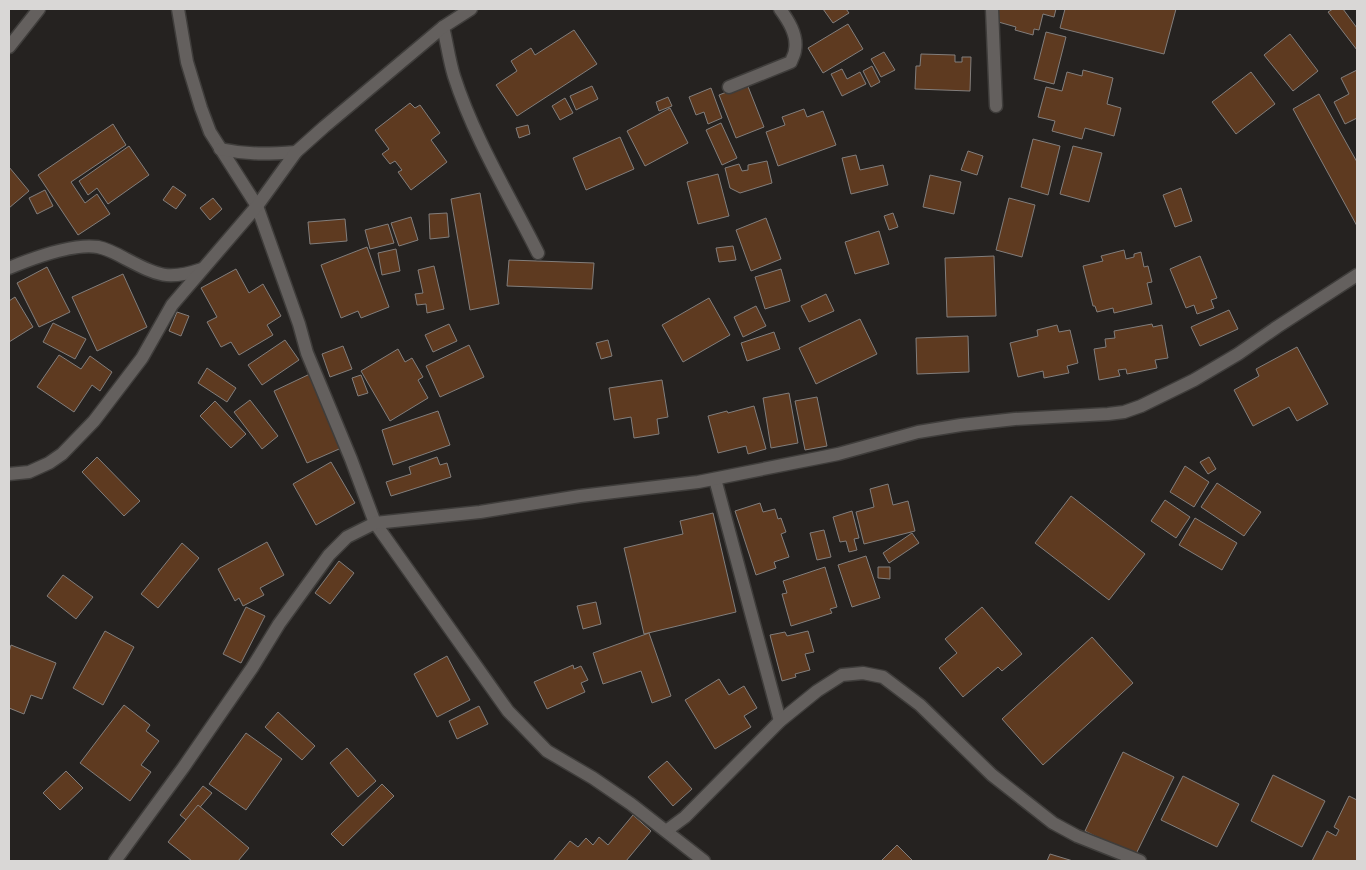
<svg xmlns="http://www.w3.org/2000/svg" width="1366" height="870" viewBox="0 0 1366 870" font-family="'Noto Sans',sans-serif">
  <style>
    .building { fill: #5e3a20; stroke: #827e7c }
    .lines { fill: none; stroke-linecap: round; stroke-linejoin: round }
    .minor-casing { stroke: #3f3d3b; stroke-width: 15 }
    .minor { stroke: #64605e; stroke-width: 12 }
  </style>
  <rect width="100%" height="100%" fill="#252220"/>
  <g class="building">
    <polygon points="823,9 846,9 849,13 833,23"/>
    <polygon points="998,9 1056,9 1054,17 1043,14 1039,30 1034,29 1033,35 1015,30 1016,27 995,21"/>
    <polygon points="1065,9 1176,9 1164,54 1060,28"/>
    <polygon points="1333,9 1343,9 1357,28 1357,50 1328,12"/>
    <polygon points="848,24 863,49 823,73 808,48"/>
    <polygon points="574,30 597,64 517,116 496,85 517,71 511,61 531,48 535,55"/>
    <polygon points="1046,32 1066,37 1054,84 1034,79"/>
    <polygon points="1290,34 1318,71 1293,91 1264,55"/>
    <polygon points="884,52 895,70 881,77 871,59"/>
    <polygon points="921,54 955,55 955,62 962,62 962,57 971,57 970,91 915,89 916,66 920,66"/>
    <polygon points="872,66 880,82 871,87 863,71"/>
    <polygon points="842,69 847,79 860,72 866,84 842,96 831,74"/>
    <polygon points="1083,70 1113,78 1107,104 1121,108 1114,136 1085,128 1082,139 1052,131 1055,121 1038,117 1046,87 1062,91 1067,72 1082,76"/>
    <polygon points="1357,70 1357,118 1345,124 1334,102 1349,94 1341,78"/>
    <polygon points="1251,72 1275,104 1236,134 1212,102"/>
    <polygon points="747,84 764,127 736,138 719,95"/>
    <polygon points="592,86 598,99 576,110 570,96"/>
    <polygon points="711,88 722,118 708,124 704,112 696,115 689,97"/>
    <polygon points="1319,94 1357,162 1357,226 1293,109"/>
    <polygon points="668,97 672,106 659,111 656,102"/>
    <polygon points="565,98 573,113 560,120 552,106"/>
    <polygon points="410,103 415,108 420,105 440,133 431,140 447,162 411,190 398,172 402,170 395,161 390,164 382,154 389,149 375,130"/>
    <polygon points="670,108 688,143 645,166 627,131"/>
    <polygon points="804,109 807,117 823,111 836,145 778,166 766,132 785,125 782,117"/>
    <polygon points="721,123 737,158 722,165 706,130"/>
    <polygon points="113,124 126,145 71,182 85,203 97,194 110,214 78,235 38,175"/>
    <polygon points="528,125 530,134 519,138 516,128"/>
    <polygon points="620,137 634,169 586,190 573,158"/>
    <polygon points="1033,139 1060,146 1048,195 1021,187"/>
    <polygon points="129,146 149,175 108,204 97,188 88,195 79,181"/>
    <polygon points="1073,146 1102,153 1089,202 1060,194"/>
    <polygon points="968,151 983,156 977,175 961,170"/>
    <polygon points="856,155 860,170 883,165 888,185 851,194 842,158"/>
    <polygon points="767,161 772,183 740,193 730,188 725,168 739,164 742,171 748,170 748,165"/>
    <polygon points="9,167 29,191 9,208"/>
    <polygon points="718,174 729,216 698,224 687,182"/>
    <polygon points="930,175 961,182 954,214 923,207"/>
    <polygon points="173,186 186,195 176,209 163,200"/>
    <polygon points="1181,188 1192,221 1175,227 1163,195"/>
    <polygon points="45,190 53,206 37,214 29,198"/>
    <polygon points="480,193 499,304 470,310 451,199"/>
    <polygon points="213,198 222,209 210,220 200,208"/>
    <polygon points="1009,198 1035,205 1022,257 996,250"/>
    <polygon points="447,213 449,237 430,239 429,214"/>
    <polygon points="893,213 898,227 889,230 884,216"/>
    <polygon points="411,217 418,240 399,246 391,223"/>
    <polygon points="766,218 781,259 751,271 736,230"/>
    <polygon points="345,219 347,241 310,244 308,222"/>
    <polygon points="388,224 394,243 370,249 365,230"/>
    <polygon points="879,231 889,264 855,274 845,242"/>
    <polygon points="733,246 736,260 719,262 716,248"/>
    <polygon points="367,247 389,307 361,318 358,311 341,318 321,265"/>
    <polygon points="396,249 400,271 382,275 378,253"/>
    <polygon points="1124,250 1126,259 1134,257 1134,254 1141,252 1144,267 1148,266 1152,282 1147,283 1152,304 1114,313 1113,308 1097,312 1095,306 1093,306 1083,266 1103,261 1101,256"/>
    <polygon points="994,256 996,316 947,317 945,258"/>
    <polygon points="1200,256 1217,298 1211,300 1214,308 1197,314 1194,305 1186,308 1170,269"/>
    <polygon points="509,260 594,263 592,289 507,286"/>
    <polygon points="434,266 444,309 427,313 426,304 417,305 415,294 423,293 418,270"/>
    <polygon points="47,267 70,312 39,327 17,283"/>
    <polygon points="236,269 249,293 263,284 281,316 267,325 273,335 239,355 231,342 221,347 207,322 217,317 201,288"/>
    <polygon points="781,269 790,301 765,309 755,277"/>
    <polygon points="123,274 147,327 97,351 72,297"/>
    <polygon points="826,294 834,311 809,322 801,306"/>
    <polygon points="15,297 33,327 9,342 9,301"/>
    <polygon points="709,298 730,335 683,362 662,325"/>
    <polygon points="756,306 766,326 743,337 734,317"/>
    <polygon points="1229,310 1238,329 1200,346 1191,327"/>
    <polygon points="177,312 189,316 181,336 169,331"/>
    <polygon points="860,319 877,354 816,384 799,348"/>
    <polygon points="53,323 86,339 75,359 43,342"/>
    <polygon points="449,324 457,341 433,352 425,335"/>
    <polygon points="1152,324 1153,327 1162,325 1168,358 1155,360 1157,368 1127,374 1126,369 1118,370 1120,376 1099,380 1094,349 1106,347 1105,339 1115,338 1114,331"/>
    <polygon points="1057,325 1059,332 1070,330 1078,363 1067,366 1069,373 1044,378 1043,371 1018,377 1010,343 1038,336 1037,330"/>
    <polygon points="774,332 780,349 747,361 741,343"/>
    <polygon points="968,336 969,372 917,374 916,338"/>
    <polygon points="285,340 299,360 262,385 248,365"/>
    <polygon points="608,340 612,356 601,359 596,343"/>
    <polygon points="469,345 484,377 440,397 426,366"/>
    <polygon points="343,346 352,369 330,377 322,354"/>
    <polygon points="1297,347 1328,404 1297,421 1289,407 1253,426 1234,390 1259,376 1256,369"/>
    <polygon points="398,349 405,362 412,358 423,377 418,380 428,398 390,421 361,371"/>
    <polygon points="59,355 81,369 90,356 112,372 100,391 92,385 74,412 37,387"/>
    <polygon points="207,368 236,388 227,402 198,383"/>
    <polygon points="312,373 346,446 307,463 274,391"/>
    <polygon points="361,375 368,393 358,396 352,378"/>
    <polygon points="662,380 668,417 657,419 659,434 634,438 631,417 614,420 609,388"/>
    <polygon points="789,393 798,443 771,448 763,398"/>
    <polygon points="817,397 827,446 805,450 795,401"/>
    <polygon points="250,400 278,436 262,449 234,412"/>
    <polygon points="215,401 246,434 231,448 200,416"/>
    <polygon points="754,406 766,449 748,454 746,446 718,453 708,416 727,411 728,413"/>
    <polygon points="438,411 450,445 393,465 382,430"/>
    <polygon points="97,457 140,501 124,516 82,472"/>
    <polygon points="437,457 440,465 447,463 451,477 391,496 386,482 411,474 409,467"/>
    <polygon points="1209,457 1216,469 1208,474 1200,462"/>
    <polygon points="331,462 355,503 316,525 293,484"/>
    <polygon points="1185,466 1209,482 1194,507 1170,492"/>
    <polygon points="1217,483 1261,512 1244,536 1201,507"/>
    <polygon points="888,484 893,505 908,501 915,531 864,544 856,512 874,507 870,489"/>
    <polygon points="1071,496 1145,554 1109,600 1035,543"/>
    <polygon points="1165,500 1190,517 1176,538 1151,521"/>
    <polygon points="760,503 763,512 775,509 778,519 781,518 786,532 781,534 789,557 774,562 776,568 756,575 735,511"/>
    <polygon points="852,511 859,538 854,539 857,550 849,552 846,541 840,542 833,517"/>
    <polygon points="713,513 736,612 644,634 624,548 683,534 680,521"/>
    <polygon points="1195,518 1237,543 1222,570 1179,545"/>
    <polygon points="824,530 831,557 817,560 810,533"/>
    <polygon points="912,533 919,543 889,563 883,553"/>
    <polygon points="267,542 284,575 260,588 264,595 243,606 239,598 235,601 218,569"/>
    <polygon points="182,543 199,558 158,608 141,594"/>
    <polygon points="866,556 880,598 852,607 838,565"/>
    <polygon points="339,561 354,573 330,604 315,593"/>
    <polygon points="825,567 837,607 830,609 832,613 791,626 782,594 787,593 783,581"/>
    <polygon points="878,567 890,567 890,579 878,578"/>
    <polygon points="63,575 93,597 76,619 47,596"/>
    <polygon points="596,602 601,624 583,629 577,606"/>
    <polygon points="246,607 265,616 241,663 223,654"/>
    <polygon points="982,607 1022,654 1002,671 998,667 963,697 939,668 957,653 945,639"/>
    <polygon points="105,631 134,647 103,705 73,688"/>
    <polygon points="808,631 814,652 805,654 810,670 795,674 796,677 782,681 770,635 785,632 787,636"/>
    <polygon points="649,633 671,696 652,703 641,671 603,684 593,653"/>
    <polygon points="1092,637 1133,683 1043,765 1002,719"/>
    <polygon points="11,645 56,663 42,699 31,695 24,714 9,708 9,652"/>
    <polygon points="447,656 470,700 437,717 414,674"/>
    <polygon points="573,665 574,669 581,666 588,680 581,683 585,692 547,709 534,682"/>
    <polygon points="719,679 729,695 744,686 757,708 744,716 751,727 715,749 685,700"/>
    <polygon points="124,705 150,725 146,731 159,741 141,765 151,772 130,801 80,763"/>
    <polygon points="479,706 488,724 457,739 449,721"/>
    <polygon points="278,712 315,746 302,760 265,727"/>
    <polygon points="246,733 282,759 246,810 209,784"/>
    <polygon points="347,748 376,781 358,797 330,763"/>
    <polygon points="1123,752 1174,777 1135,856 1085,831"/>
    <polygon points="667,761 692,789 673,806 648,777"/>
    <polygon points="66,771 83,788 60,810 43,793"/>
    <polygon points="1273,775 1325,801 1302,847 1251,821"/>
    <polygon points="1183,776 1239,804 1217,847 1161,820"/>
    <polygon points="382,784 394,796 343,846 331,834"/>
    <polygon points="203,786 212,793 196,812 228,837 220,847 180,815"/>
    <polygon points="1349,796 1357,800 1357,861 1312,861 1327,831 1336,836 1339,830 1334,827"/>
    <polygon points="198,805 249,848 238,861 192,861 168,842"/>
    <polygon points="633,815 651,831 626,861 553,861 570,841 578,847 586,838 593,845 599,837 608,845"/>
    <polygon points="897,845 913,861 881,861"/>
    <polygon points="1050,854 1073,861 1047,861"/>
  </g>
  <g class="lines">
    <g class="minor-casing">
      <g id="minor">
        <polyline points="178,9 187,62 201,108 210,132 257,206 299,324 307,353 351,459 375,523 508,711 547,751 593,778 631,804 704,861"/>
        <polyline points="992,9 996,106"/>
        <path d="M443,27C447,43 449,60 454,76C474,138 509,195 538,253"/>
        <polyline points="9,47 39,9"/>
        <path d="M729,87L791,62C792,58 795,54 795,50C798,35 788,20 780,9"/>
        <path d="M220,149C248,155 269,154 296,152"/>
        <path d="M9,268C33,258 72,243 98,247C108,249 117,254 126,259C157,275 167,281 202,269"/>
        <polyline points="9,474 29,472 49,463 62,454 94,421 142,358 172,305 257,206 296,152 324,127 443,27 471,9"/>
        <polyline points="715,479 780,721"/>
        <polyline points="666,831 685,817 780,721 817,691 842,675 863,673 883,677 920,705 992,775 1053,823 1077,836 1140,861"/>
        <polyline points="115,861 183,768 252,668 279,624 329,555 347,537 375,523 480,512 580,496 698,482 838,454 918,432 961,425 1015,419 1108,414 1124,412 1141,406 1194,380 1238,354 1277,327 1357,275"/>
      </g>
    </g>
    <use href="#minor" class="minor"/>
  </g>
  <rect width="1366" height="870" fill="none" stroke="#d9d7d6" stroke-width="20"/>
</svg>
